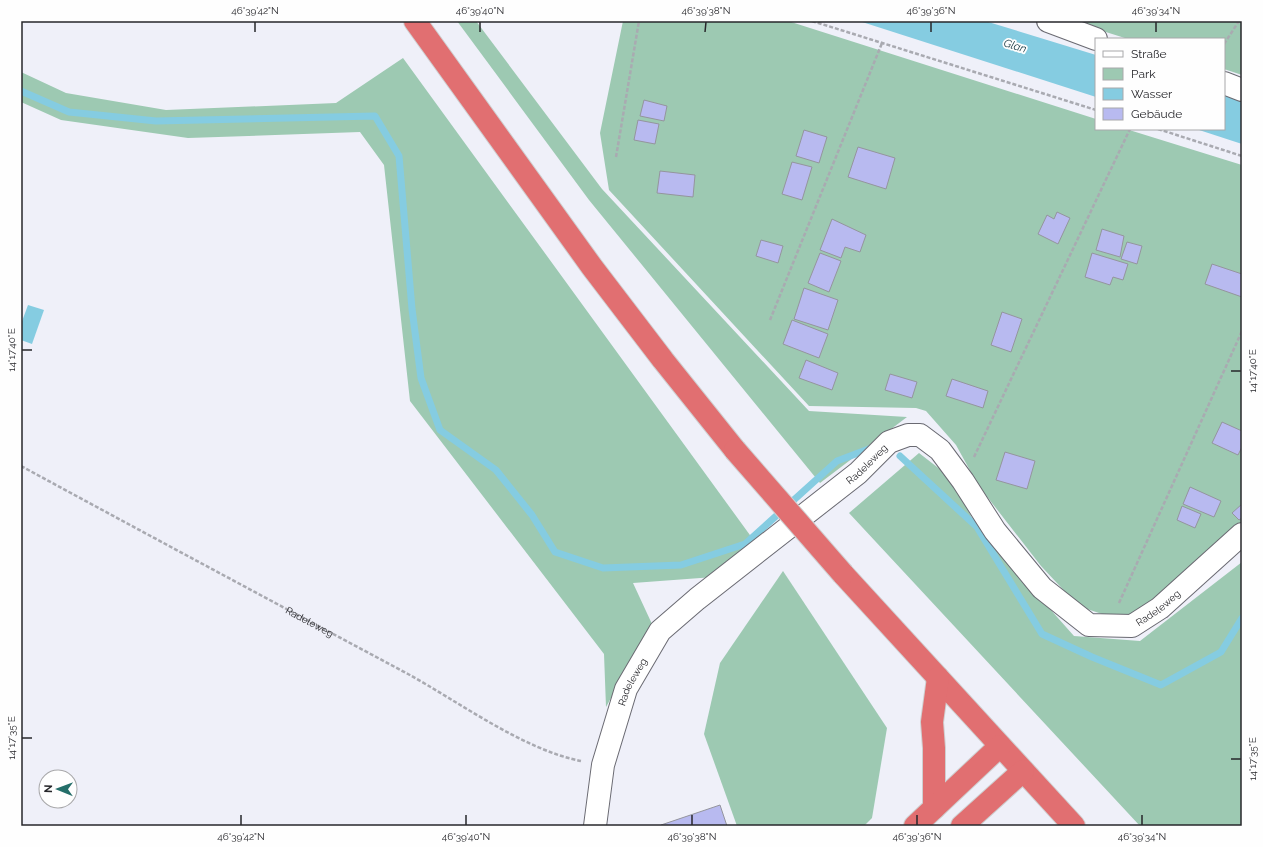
<svg xmlns="http://www.w3.org/2000/svg" width="1263" height="847" viewBox="0 0 1263 847" font-family="Raleway,sans-serif">
  <style>
    .green { fill: #9dc9b2 }
    .water { fill: #85cce1 }
    .lines { fill: none; stroke-linecap: round; stroke-linejoin: round }
    .stream { stroke: #85cce1; stroke-width: 7 }
    .building { fill: #b8baf0; stroke: #94959d }
    .street-casing { stroke: #6a6a72; stroke-width: 24 }
    .highway-casing { stroke: #cfcfd0; stroke-width: 24 }
    .path { stroke: #a9aab1; stroke-width: 2.5; stroke-dasharray: 4 2; stroke-linecap: butt }
    .street { stroke: #fff; stroke-width: 22 }
    .highway { stroke: #e16f71; stroke-width: 22 }
    .highway-bridge-casing { stroke: #cfcfd0; stroke-width: 24; stroke-linecap: butt }
    .highway-bridge { stroke: #e16f71; stroke-width: 22 }
    .ticks { fill: none; stroke: #27272b; stroke-width: 1.5 }
    .labels { text-anchor: middle; dominant-baseline: central; stroke-width: 3.5; stroke-linejoin: round; paint-order: stroke }
    .street-label { font-size: 10px; fill: #27272b; stroke: #fefefe }
    .water-label { font-size: 11px; font-style: italic; fill: #10323b; stroke: #fefefe }
    .neatline { fill: none; stroke: #27272b; stroke-width: 1.5 }
    .ticks-label { font-size: 10px; text-anchor: middle; fill: #27272b }
  </style>
  <rect width="100%" height="100%" fill="#eff0f9"/>
  <g class="green">
    <polygon points="457,21 476,21 602,189 809,411 907,417 820,483 589,200"/>
    <polygon points="623,21 788,21 1096,119 1096,129 1126,129 1242,165 1242,525 1149,607 1129,615 1108,616 1087,609 1071,598 1041,566 978,485 956,445 926,411 916,408 809,406 609,190 600,133"/>
    <polygon points="1071,21 1242,21 1242,75 1224,69 1224,39 1128,39"/>
    <polygon points="403,58 755,542 714,577 633,583 652,624 606,707 604,654 410,401 384,165 360,132 188,138 61,120 21,102 21,72 66,93 166,110 336,103"/>
    <polygon points="919,453 950,477 977,527 1074,636 1140,641 1242,562 1242,826 1140,826 849,513"/>
    <polygon points="783,571 887,728 872,818 864,826 737,826 704,734 720,663"/>
  </g>
  <g class="water">
    <polygon points="859,21 985,21 1096,55 1096,97"/>
    <polygon points="1224,94 1242,99 1242,144 1196,129 1224,129"/>
    <polygon points="28,305 44,310 32,344 21,340 21,324"/>
  </g>
  <g class="lines">
    <g class="stream">
      <polyline points="21,91 69,112 156,121 375,116 399,156 412,309 421,378 440,430 496,470 532,515 555,552 603,568 681,565 745,544 837,461 874,447"/>
      <polyline points="900,456 977,527 1042,634 1092,657 1161,685 1221,652 1242,618"/>
    </g>
  </g>
  <g class="building">
    <polygon points="644,100 667,106 664,121 640,116"/>
    <polygon points="638,120 659,124 655,144 634,140"/>
    <polygon points="804,130 827,137 819,163 796,156"/>
    <polygon points="858,147 895,158 886,189 848,177"/>
    <polygon points="792,162 812,167 802,200 782,194"/>
    <polygon points="660,171 695,175 693,197 657,193"/>
    <polygon points="1057,212 1070,218 1058,244 1038,234 1047,215 1054,219"/>
    <polygon points="832,219 866,235 860,252 845,247 841,258 820,250"/>
    <polygon points="1102,229 1124,236 1120,257 1096,250"/>
    <polygon points="761,240 783,246 778,263 756,256"/>
    <polygon points="1127,242 1142,246 1137,264 1121,259"/>
    <polygon points="820,253 841,261 829,292 808,283"/>
    <polygon points="1092,253 1128,264 1123,280 1113,277 1110,285 1085,277"/>
    <polygon points="1212,264 1242,274 1242,297 1205,284"/>
    <polygon points="804,288 838,300 828,330 794,319"/>
    <polygon points="1002,312 1022,319 1011,352 991,345"/>
    <polygon points="792,320 828,334 819,358 783,344"/>
    <polygon points="806,360 838,373 832,390 799,378"/>
    <polygon points="890,374 917,382 912,398 885,390"/>
    <polygon points="952,379 988,391 983,408 946,396"/>
    <polygon points="1222,422 1242,431 1242,447 1238,455 1212,443"/>
    <polygon points="1005,452 1035,461 1027,489 996,480"/>
    <polygon points="1190,487 1221,501 1214,517 1183,504"/>
    <polygon points="1242,504 1242,518 1239,520 1232,513"/>
    <polygon points="1182,506 1201,514 1195,528 1177,520"/>
    <polygon points="720,805 727,826 661,826 661,825"/>
  </g>
  <g class="lines">
    <g class="street-casing">
      <g id="street">
        <polyline points="1048,21 1096,39"/>
        <polyline points="1224,83 1242,90"/>
        <path id="s2" d="M595,826L603,765L626,689L660,631L697,599L858,473L889,442L908,435H920L940,450L963,481L995,531L1042,588L1089,625L1132,626L1160,608L1242,534"/>
      </g>
    </g>
    <g class="highway-casing">
      <g id="highway">
        <polyline points="415,21 592,267 663,360 735,450"/>
        <polyline points="843,574 1074,826"/>
        <polyline points="934,808 934,748 932,722 938,678"/>
        <polyline points="915,826 1000,746"/>
        <polyline points="962,826 1023,771"/>
      </g>
    </g>
    <g class="path">
      <polyline points="812,21 1096,110"/>
      <polyline points="1224,44 1239,21"/>
      <polyline points="1158,129 1242,156"/>
      <polyline points="616,157 639,21"/>
      <polyline points="770,320 882,43"/>
      <polyline points="974,457 1130,129"/>
      <path id="s1" d="M21,466C150,536 279,605 408,674C459,702 524,750 581,761"/>
      <polyline points="1119,603 1242,331"/>
    </g>
    <use href="#street" class="street"/>
    <use href="#highway" class="highway"/>
    <g class="highway-bridge-casing">
      <polyline id="highway-bridge" points="735,450 843,574"/>
    </g>
    <use href="#highway-bridge" class="highway-bridge"/>
  </g>
  <path class="ticks" d="M255,32V22M480,32V22M705,32L706,22M931,32V22M1156,32V22M22,350H32M1231,371H1241M22,738H32M1231,759H1241M241,825V815M466,825V815M692,825V815M917,825V815M1142,825V815"/>
  <g class="labels">
    <g class="street-label">
      <text stroke="none"><textPath href="#s2" startOffset="474">Radeleweg</textPath></text>
      <text stroke="none"><textPath href="#s2" startOffset="869">Radeleweg</textPath></text>
      <text stroke="none"><textPath href="#s1" startOffset="328">Radeleweg</textPath></text>
      <text stroke="none"><textPath href="#s2" startOffset="150">Radeleweg</textPath></text>
    </g>
    <g class="water-label">
      <text transform="translate(1015 46) rotate(17)">Glan</text>
    </g>
  </g>
  <rect width="1263" height="847" fill="none" stroke="#fefefe" stroke-width="44"/>
  <rect x="1095" y="38" width="130" height="92" fill="#fefefe" stroke="#a8a8aa"/>
  <rect x="1103" y="51" width="20" height="6" fill="#ffffff" stroke="#a8a8aa"/>
  <text x="1131" y="58" font-size="12" fill="#27272b">Straße</text>
  <rect x="1103" y="68" width="20" height="12" fill="#9dc9b2" stroke="#a8a8aa"/>
  <text x="1131" y="78" font-size="12" fill="#27272b">Park</text>
  <rect x="1103" y="88" width="20" height="12" fill="#85cce1" stroke="#a8a8aa"/>
  <text x="1131" y="98" font-size="12" fill="#27272b">Wasser</text>
  <rect x="1103" y="108" width="20" height="12" fill="#b8baf0" stroke="#a8a8aa"/>
  <text x="1131" y="118" font-size="12" fill="#27272b">Gebäude</text>
  <g transform="translate(58 789) rotate(271)"><circle r="19" fill="#fefefe" stroke="#a8a8aa"/>
  <path d="M0-3L7 15L0 10L-7 15Z" fill="#246e69"/>
  <text y="-6" font-size="11" font-weight="bold" text-anchor="middle" fill="#27272b">N</text>
  </g>
  <rect x="22" y="22" width="1219" height="803" class="neatline"/>
  <g class="ticks-label">
    <text x="255" y="14">46°39'42"N</text>
    <text x="480" y="14">46°39'40"N</text>
    <text x="706" y="14">46°39'38"N</text>
    <text x="931" y="14">46°39'36"N</text>
    <text x="1156" y="14">46°39'34"N</text>
    <text transform="translate(11 350) rotate(-90)" y="4">14°17'40"E</text>
    <text transform="translate(1252 371) rotate(-90)" y="4">14°17'40"E</text>
    <text transform="translate(11 738) rotate(-90)" y="4">14°17'35"E</text>
    <text transform="translate(1252 759) rotate(-90)" y="4">14°17'35"E</text>
    <text x="241" y="840">46°39'42"N</text>
    <text x="466" y="840">46°39'40"N</text>
    <text x="692" y="840">46°39'38"N</text>
    <text x="917" y="840">46°39'36"N</text>
    <text x="1142" y="840">46°39'34"N</text>
  </g>
</svg>
